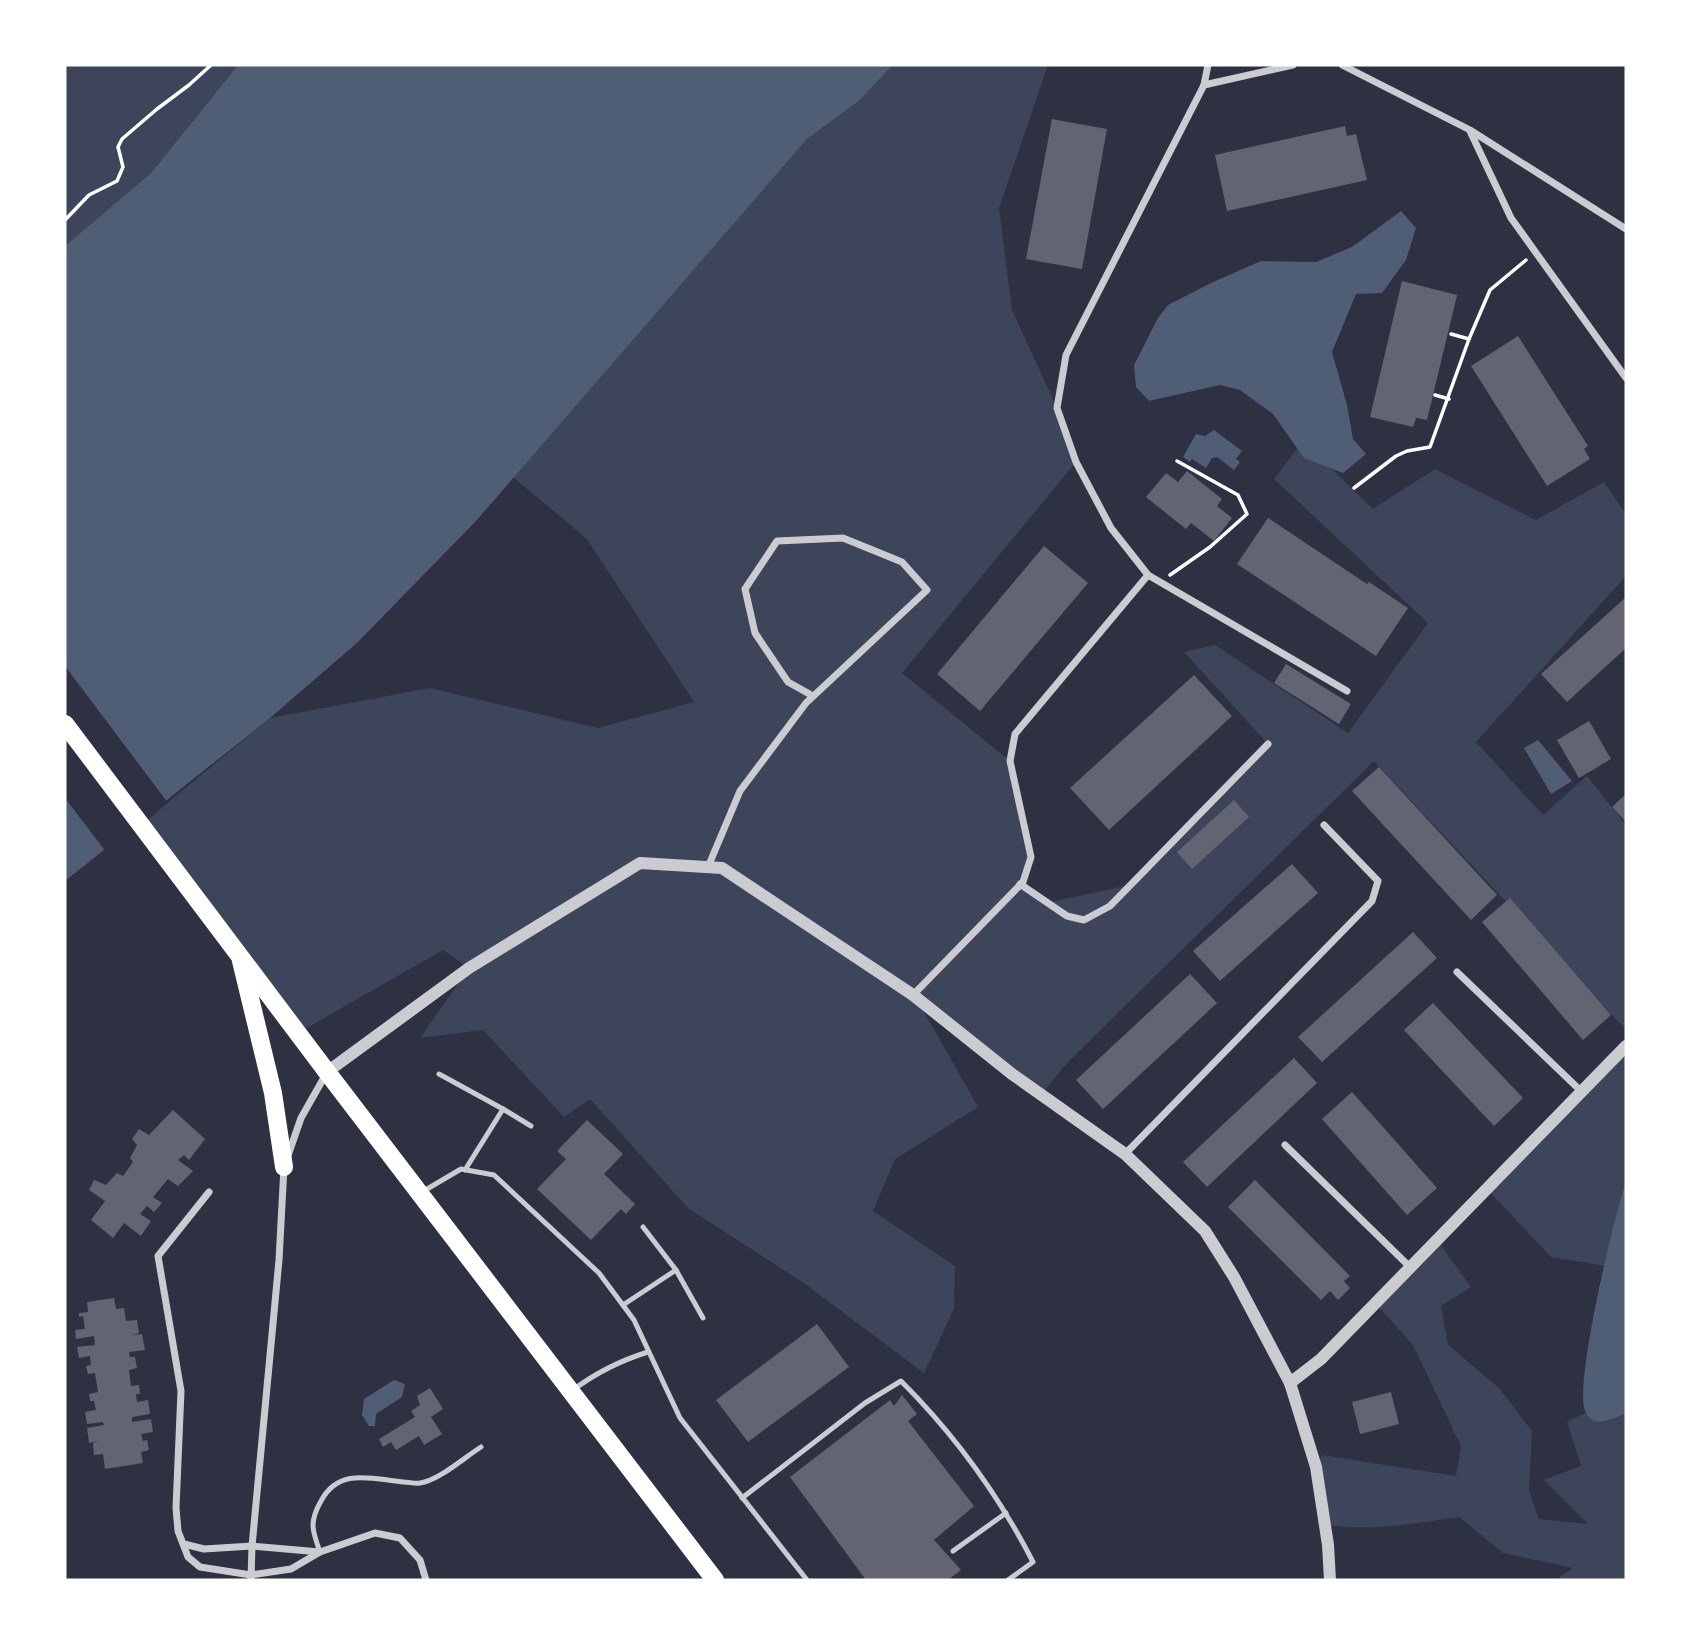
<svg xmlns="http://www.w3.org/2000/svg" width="1691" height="1645" viewBox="0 0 1691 1645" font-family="Raleway,sans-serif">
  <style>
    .green { fill: #3c4559 }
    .water { fill: #4f5d75 }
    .pier { fill: #2d3142 }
    .building { fill: #626471 }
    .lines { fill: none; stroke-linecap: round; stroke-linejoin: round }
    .path { stroke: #fff; stroke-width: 3.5 }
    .service { stroke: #caccd0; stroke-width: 5 }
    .minor { stroke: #caccd0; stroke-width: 7 }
    .tertiary { stroke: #caccd0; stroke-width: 12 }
    .primary { stroke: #fff; stroke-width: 18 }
  </style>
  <rect width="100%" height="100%" fill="#2d3142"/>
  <g class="green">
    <polygon points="65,65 238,65 151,173 65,246"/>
    <polygon points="893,65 1048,65 999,208 1012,310 1057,408 1076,462 902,673 1010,761 1031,857 1023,882 1045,903 1130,885 1268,744 1184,652 1215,645 1348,733 1428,623 1274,479 1301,444 1326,463 1373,509 1435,469 1536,520 1604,482 1626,514 1626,576 1476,742 1543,815 1587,776 1626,825 1626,1030 1374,761 1066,1064 1041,1095 915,996 978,1107 895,1159 873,1211 955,1266 954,1309 924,1373 805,1284 688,1208 590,1099 564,1117 483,1030 420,1038 469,968 443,950 298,1033 142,824 270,718 430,688 598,728 694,702 587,539 513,477 807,139 859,101"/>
    <polygon points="1626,1046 1626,1182 1606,1266 1551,1257 1487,1189"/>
    <path d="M1437,1240L1471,1287L1441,1306L1448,1345L1499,1388L1532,1431L1529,1491L1539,1519L1588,1524L1544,1480L1581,1466L1567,1422L1585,1413C1601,1427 1609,1422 1626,1413V1580H1556L1573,1568L1503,1553L1459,1517C1416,1523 1368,1533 1324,1524L1316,1467L1322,1455L1456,1476L1461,1446L1413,1345L1375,1303Z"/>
  </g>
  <g class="water">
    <polygon points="238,65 893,65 859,101 807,139 476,521 358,642 270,718 65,881 65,246 151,173"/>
    <polygon points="1401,211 1416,228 1406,260 1382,293 1356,294 1332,352 1347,405 1353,439 1366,454 1343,473 1304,458 1273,414 1240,390 1220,385 1149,401 1136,387 1134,365 1158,318 1168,305 1211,283 1261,261 1316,262 1352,247"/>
    <polygon points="1214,430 1242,451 1236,459 1240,462 1234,470 1217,457 1212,458 1206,468 1192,459 1190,462 1183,457 1196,434 1205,436"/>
    <polygon points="1538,740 1572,781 1551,794 1524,748"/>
    <path d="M1626,1182V1413C1614,1419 1592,1430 1585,1411C1574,1384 1614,1216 1626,1182Z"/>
    <polygon points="394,1380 405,1384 402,1397 376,1414 375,1426 369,1426 362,1415 364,1399"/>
  </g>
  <polygon class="pier" points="65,666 168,803 106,852 65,798"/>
  <g class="building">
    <polygon points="1052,119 1107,129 1082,269 1026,259"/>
    <polygon points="1345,126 1347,136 1356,134 1367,180 1227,211 1215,155"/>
    <polygon points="1402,281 1457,295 1427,420 1416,418 1413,427 1370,417"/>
    <polygon points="1518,336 1588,446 1584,449 1590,459 1547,486 1471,366"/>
    <polygon points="1187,471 1222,499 1217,506 1232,518 1214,541 1191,523 1186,529 1146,497 1166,473 1178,482"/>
    <polygon points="1268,518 1367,584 1369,582 1408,608 1376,656 1237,564"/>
    <polygon points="1044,546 1088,583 980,711 937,674"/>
    <polygon points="1626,597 1626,648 1567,702 1541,674"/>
    <polygon points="1286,664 1351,704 1339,724 1274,683"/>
    <polygon points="1194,675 1232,716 1109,830 1070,788"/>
    <polygon points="1589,721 1611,759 1579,778 1557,740"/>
    <polygon points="1379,767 1497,895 1471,920 1352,791"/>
    <polygon points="1626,794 1626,822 1612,807"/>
    <polygon points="1234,800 1249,817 1192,869 1177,852"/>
    <polygon points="1292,864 1318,893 1220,981 1193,951"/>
    <polygon points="1510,898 1611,1015 1583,1040 1482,922"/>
    <polygon points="1413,932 1437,958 1322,1062 1298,1037"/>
    <polygon points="1190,974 1217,1003 1103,1109 1076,1080"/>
    <polygon points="1433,1003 1523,1098 1494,1126 1404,1030"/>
    <polygon points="1294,1058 1317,1083 1207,1187 1183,1162"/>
    <polygon points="1352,1092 1437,1188 1407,1215 1322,1119"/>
    <polygon points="173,1110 205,1139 189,1160 184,1155 178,1160 193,1171 178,1186 168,1179 153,1197 162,1203 154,1212 147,1206 140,1214 151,1221 141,1236 124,1223 113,1238 91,1220 105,1201 89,1190 94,1180 106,1185 117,1173 123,1176 133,1162 130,1158 137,1145 132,1139 139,1129 149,1135"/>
    <polygon points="587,1120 623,1154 604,1174 635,1204 626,1214 621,1209 591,1240 537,1189 566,1159 557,1151"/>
    <polygon points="1255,1180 1350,1276 1344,1281 1350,1288 1338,1300 1330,1291 1321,1300 1228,1207"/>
    <polygon points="114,1298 116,1309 124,1308 126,1321 137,1320 139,1333 131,1335 142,1334 145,1350 129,1352 130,1357 135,1357 137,1368 129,1370 131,1386 139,1385 140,1394 136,1394 137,1402 148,1400 150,1414 132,1417 132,1422 151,1419 153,1432 141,1434 143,1441 147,1440 149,1450 141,1452 143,1463 105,1469 103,1454 94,1455 93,1443 98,1441 89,1443 87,1428 104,1425 103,1422 87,1424 85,1412 96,1410 94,1401 90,1401 89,1394 98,1392 95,1373 88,1374 86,1366 91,1365 90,1356 79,1358 77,1347 95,1345 94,1336 76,1339 75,1330 85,1329 83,1316 79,1317 79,1313 88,1312 87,1302"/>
    <polygon points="817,1324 849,1367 748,1442 716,1400"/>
    <polygon points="430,1388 443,1409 431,1417 442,1434 424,1445 419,1436 396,1450 391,1442 383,1447 379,1439 415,1417 411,1411 420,1405 417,1396"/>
    <polygon points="1391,1392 1399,1424 1360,1434 1352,1402"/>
    <polygon points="902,1395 917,1414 908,1421 974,1506 934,1540 961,1570 948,1580 866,1580 790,1477 890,1400 894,1406"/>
  </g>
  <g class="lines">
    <g class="path">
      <polyline points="65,220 89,195 117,181 123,167 118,147 122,139 157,109 189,85 211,65"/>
      <polyline points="1451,334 1469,339"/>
      <polyline points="1435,395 1449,399"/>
      <polyline points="1354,488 1396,456 1407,451 1430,447 1469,339 1490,290 1526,260"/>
      <polyline points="1170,575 1210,547 1247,514 1238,495 1177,461"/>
    </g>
    <g class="service">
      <polyline points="439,1074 503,1109 465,1170"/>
      <polyline points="503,1109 531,1126"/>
      <polyline points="422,1192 461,1169 494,1175 599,1273 634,1320 680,1418 807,1580"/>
      <polyline points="676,1270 703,1318"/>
      <polyline points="623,1305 676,1270 643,1227"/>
      <path d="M573,1390C597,1372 619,1361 648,1352"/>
      <path d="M742,1498L865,1403L901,1381C955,1435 998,1494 1033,1562L1008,1580"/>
      <polyline points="953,1551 1006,1513"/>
      <path d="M320,1552C312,1530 309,1522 321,1501C339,1467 372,1479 404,1482C409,1482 415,1484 420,1483C438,1481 465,1457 481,1447"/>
    </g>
    <g class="minor">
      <polyline points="1208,65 1204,85 1066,355 1057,408 1076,462 1111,528 1148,575 1347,691"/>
      <polyline points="1342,65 1470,130 1626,229"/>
      <polyline points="1204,85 1293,65"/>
      <polyline points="1470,131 1511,218 1626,378"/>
      <polyline points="708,867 740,791 806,703 927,590 902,562 843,538 777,541 745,589 755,633 788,682 813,696"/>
      <polyline points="1020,884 1067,916 1084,920 1110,906 1268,744"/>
      <polyline points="1457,972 1582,1092"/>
      <polyline points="913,995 1023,882 1031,857 1010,761 1015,734 1148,575"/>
      <polyline points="1285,1145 1410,1267"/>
      <polyline points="1125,1154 1372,901 1378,881 1324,825"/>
      <polyline points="184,1544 204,1549 252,1546 320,1552 291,1569 251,1575 200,1567 188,1557 178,1531 176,1508 181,1391 158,1256 209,1192"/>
      <polyline points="320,1552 375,1533 400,1538 420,1560 426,1580"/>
      <polyline points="251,1580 252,1546 279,1260 284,1167 301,1118 326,1074"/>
    </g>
    <g class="tertiary">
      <polyline points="327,1072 469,968 640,863 722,868 913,995 1012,1074 1125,1154 1205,1231 1234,1277 1290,1383 1316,1467 1328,1545 1330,1580"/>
      <polyline points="1290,1383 1321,1359 1626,1046"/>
    </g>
    <g class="primary">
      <polyline points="65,724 327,1072 715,1580"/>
      <polyline points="241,961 273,1093 284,1167"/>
    </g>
  </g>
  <rect width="1691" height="1645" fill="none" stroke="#ffffff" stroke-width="133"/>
</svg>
